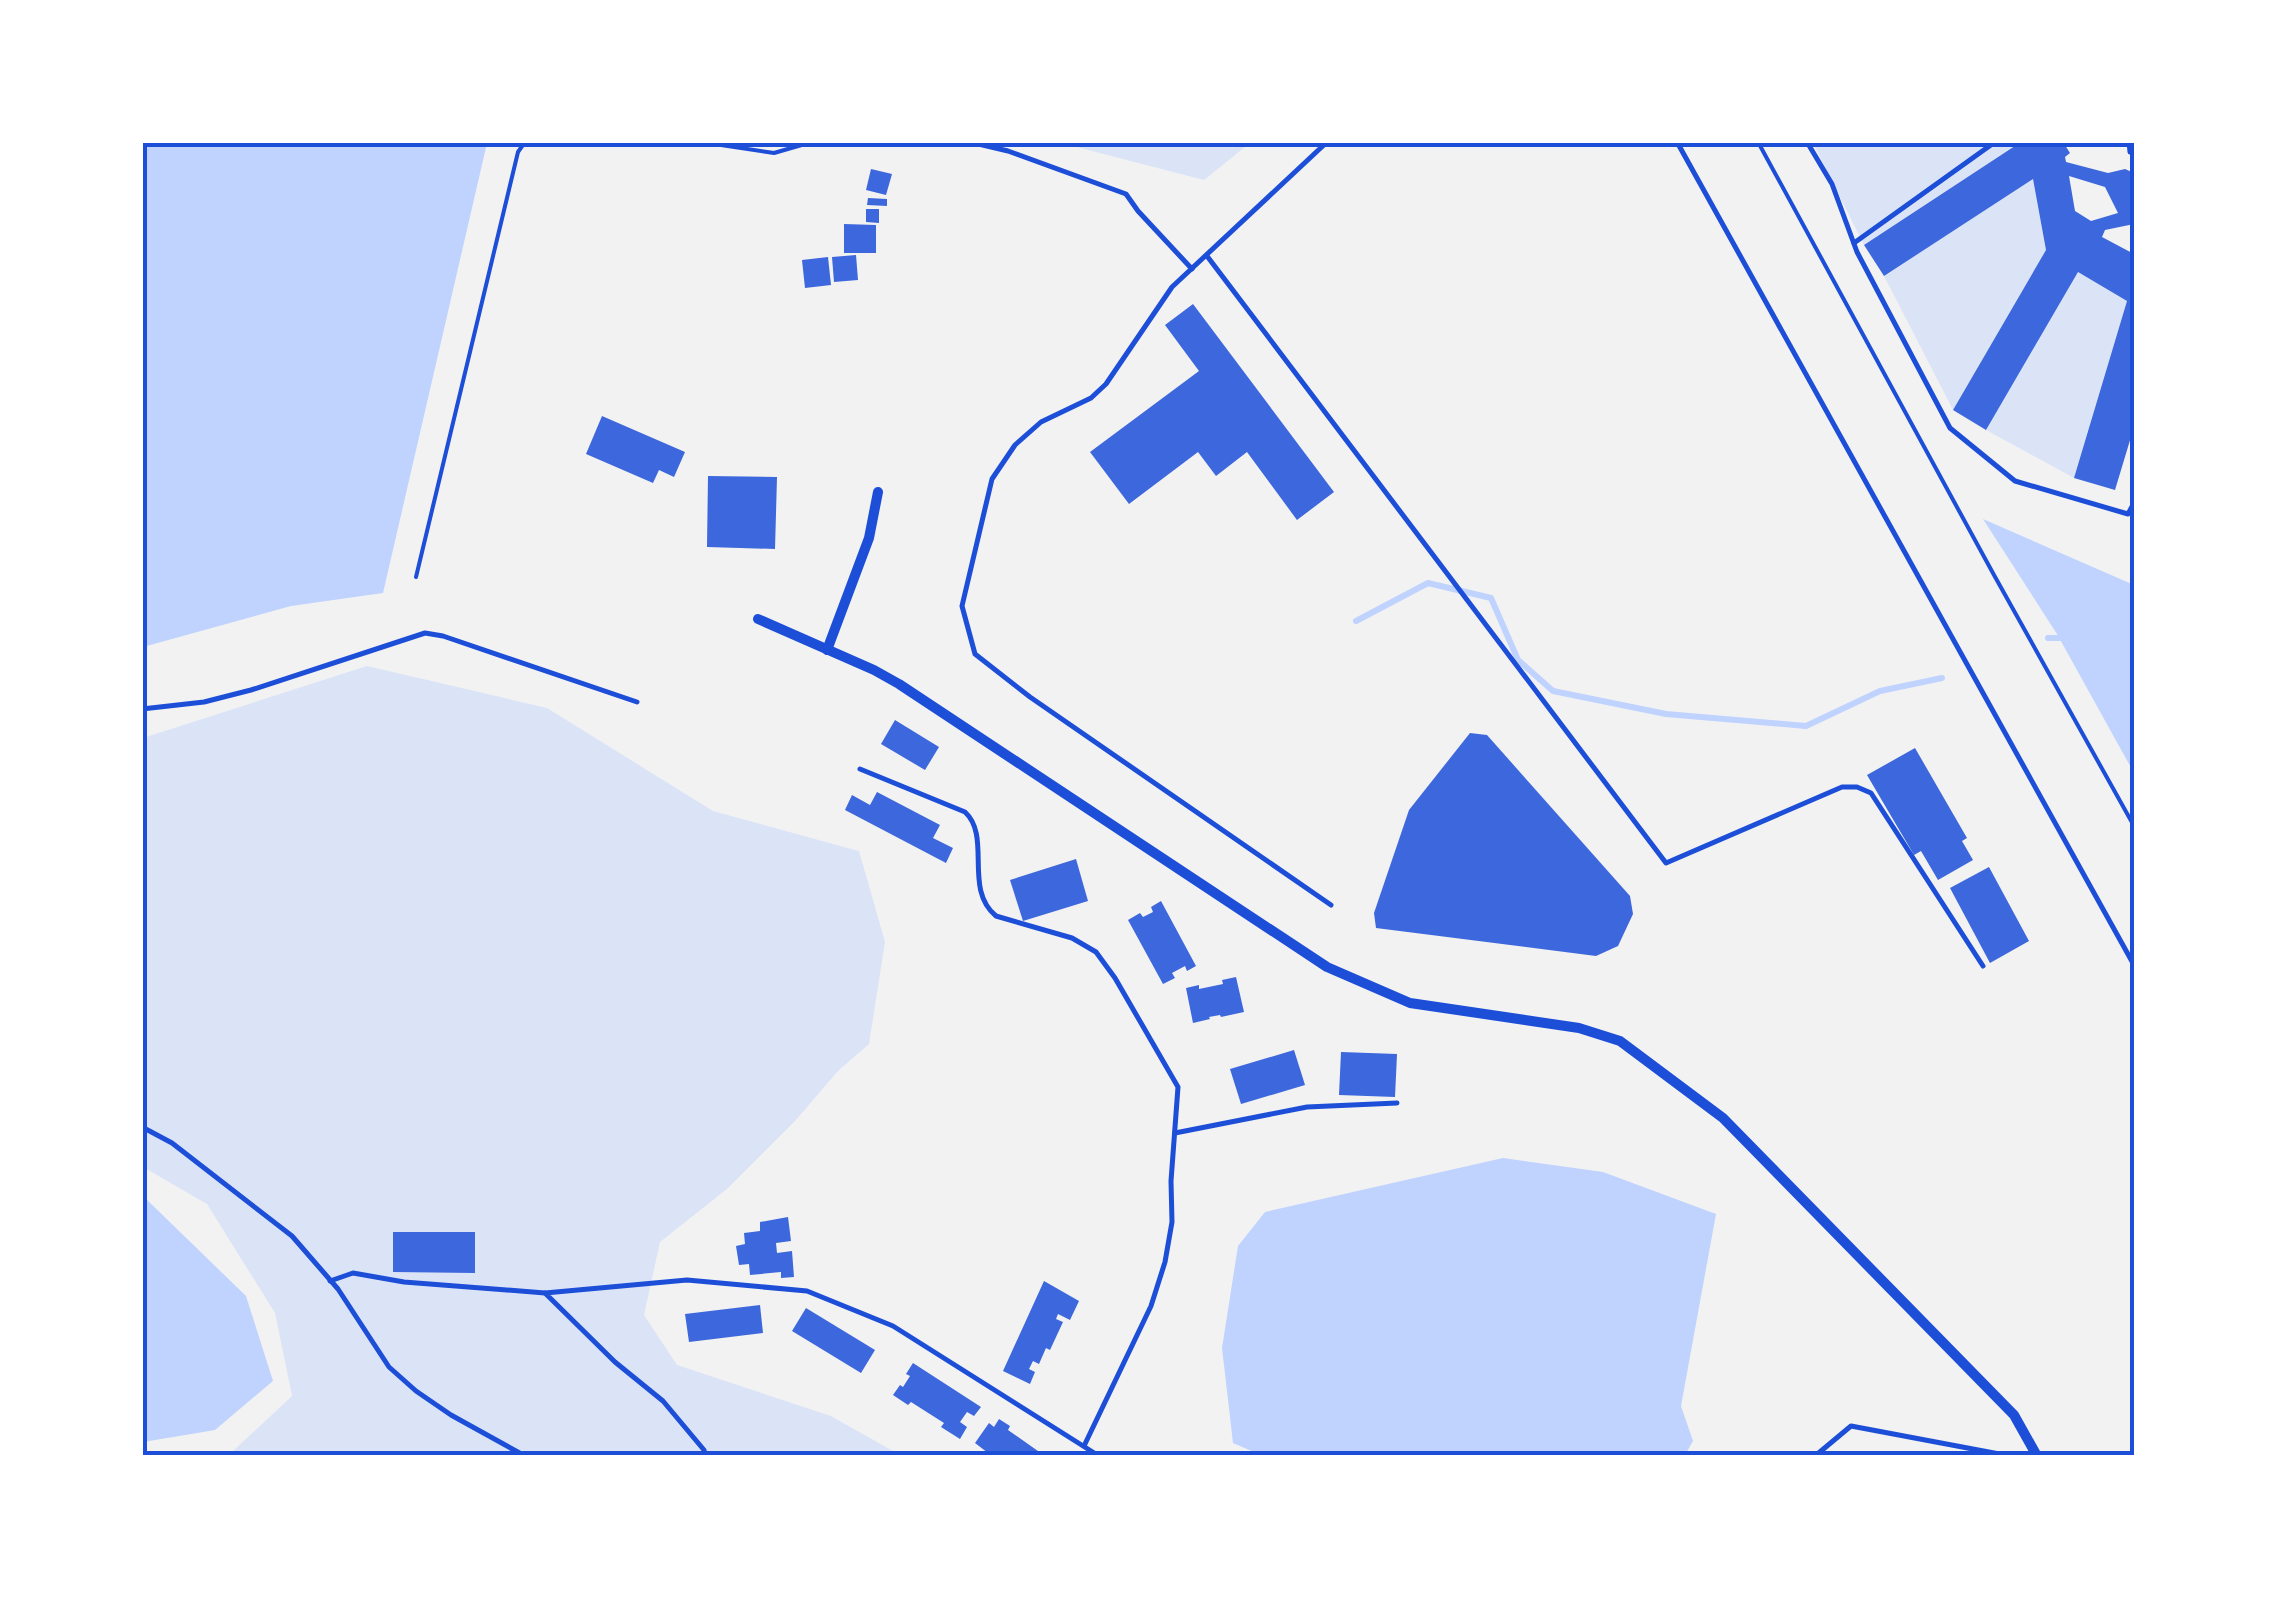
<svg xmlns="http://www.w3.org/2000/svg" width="2277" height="1598" viewBox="0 0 2277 1598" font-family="'Alegreya Sans',sans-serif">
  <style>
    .green { fill: #dbe4f7 }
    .water { fill: #bfd3fe }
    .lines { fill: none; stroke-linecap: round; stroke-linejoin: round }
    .stream { stroke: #bfd3fe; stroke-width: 6 }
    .building { fill: #3d67dc; fill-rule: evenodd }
    .path { stroke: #1d4ed8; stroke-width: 4 }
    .service { stroke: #1d4ed8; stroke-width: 5 }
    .minor { stroke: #1d4ed8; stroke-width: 10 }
    .neatline { fill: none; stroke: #1d4ed8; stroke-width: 4 }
  </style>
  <rect width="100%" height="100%" fill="#f2f2f2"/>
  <g class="green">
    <polygon points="1061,143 1250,142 1250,143 1204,180"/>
    <polygon points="1813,143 2021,143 1864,245"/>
    <polygon points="2033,179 2046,250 1953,410 1884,276"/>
    <polygon points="2078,272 2127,301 2074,478 1986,430"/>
    <polygon points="367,666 547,708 713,811 859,851 885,942 869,1044 838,1071 795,1121 727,1189 660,1242 644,1315 677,1365 831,1416 900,1455 209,1455 233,1451 292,1396 275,1313 207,1204 143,1167 143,738"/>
  </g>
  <g class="water">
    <polygon points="143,142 487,143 383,593 291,606 143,647"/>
    <polygon points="1983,519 2134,585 2134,773 2057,634"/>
    <polygon points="1503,1158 1603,1172 1716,1214 1681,1406 1693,1441 1685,1455 1263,1456 1233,1443 1222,1348 1238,1246 1265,1212"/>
    <polygon points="143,1196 246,1296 273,1381 215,1430 143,1442"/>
  </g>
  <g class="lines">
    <g class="stream">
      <polyline points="1356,621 1428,583 1491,598 1518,660 1553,691 1666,714 1806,726 1880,691 1942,678"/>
      <polyline points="2048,638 2067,638"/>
    </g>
  </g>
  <g class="building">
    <path d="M2021,142H2063L2070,153L2065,157L2066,162L2108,173L2125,169L2134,173V224L2105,230L2102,237L2134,254V427L2115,490L2074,478L2127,301L2078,272L1986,430L1953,410L2046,250L2033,179L1884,276L1864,245ZM2069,176L2105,187L2118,213L2091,221L2075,211Z"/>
    <polygon points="871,169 892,174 886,195 866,190"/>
    <polygon points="868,198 887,199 887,206 867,205"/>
    <polygon points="866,209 879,209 879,223 866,222"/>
    <polygon points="844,224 876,225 876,253 844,253"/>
    <polygon points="856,255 858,280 834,282 832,257"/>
    <polygon points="828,257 831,285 805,288 802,260"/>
    <polygon points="1193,304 1334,492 1297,520 1247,452 1216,476 1198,452 1129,504 1090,452 1199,371 1165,325"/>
    <polygon points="602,416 685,452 674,477 659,470 653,483 586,454"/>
    <polygon points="708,476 777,477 775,549 707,547"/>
    <polygon points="895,720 939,747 925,770 881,744"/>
    <polygon points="1470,733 1487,735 1630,896 1633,914 1618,946 1596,956 1376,928 1374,913 1409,810"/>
    <polygon points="1915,748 1967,838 1962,841 1973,860 1938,880 1921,851 1914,855 1867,775"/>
    <polygon points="877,792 940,825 933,838 953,848 946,863 845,810 852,795 870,805"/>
    <polygon points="1076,859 1088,901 1023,921 1010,880"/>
    <polygon points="1989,867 2029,941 1990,963 1950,888"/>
    <polygon points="1161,901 1196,966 1187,971 1185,966 1172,973 1175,978 1163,984 1128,920 1140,913 1143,917 1153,912 1151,907"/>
    <polygon points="1236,977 1244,1012 1221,1017 1220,1015 1209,1017 1210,1019 1193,1023 1186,988 1199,985 1199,989 1223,984 1222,980"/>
    <polygon points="1294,1050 1305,1085 1241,1104 1230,1069"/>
    <polygon points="1341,1052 1397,1054 1395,1097 1339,1095"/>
    <polygon points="788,1217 791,1241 776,1243 777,1253 792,1251 794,1277 781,1278 781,1272 750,1275 749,1264 739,1265 736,1246 745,1244 744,1233 760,1231 760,1222"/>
    <polygon points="393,1232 475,1232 475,1273 393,1272"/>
    <polygon points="1044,1281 1079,1301 1070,1320 1058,1314 1056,1319 1063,1322 1050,1350 1046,1348 1039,1364 1033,1361 1029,1369 1035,1372 1030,1384 1003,1371"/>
    <polygon points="760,1305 763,1333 689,1342 685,1314"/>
    <polygon points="806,1308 875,1350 861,1373 792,1331"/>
    <polygon points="913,1363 981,1407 974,1416 967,1412 960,1422 967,1427 960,1439 941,1427 944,1423 911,1402 908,1405 893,1395 900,1385 903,1387 910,1376 906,1374"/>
    <polygon points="999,1419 1010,1426 1008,1430 1045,1456 992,1456 975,1443 989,1423 994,1427"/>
  </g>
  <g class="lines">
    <g class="path">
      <polyline points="701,142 774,153 812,142"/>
      <polyline points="1758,142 1994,575 2134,826"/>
      <polyline points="416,577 518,152 525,142"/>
    </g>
    <g class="service">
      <polyline points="970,142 1008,151 1126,194 1138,211 1192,269"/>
      <polyline points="1327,142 1172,287 1106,384 1091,398 1041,422 1015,445 992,479 962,606 975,654 1030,697 1331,905"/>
      <polyline points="1677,142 2134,965"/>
      <polyline points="1807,142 1832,184 1857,252 1950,428 2015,481 2128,514 2134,503"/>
      <polyline points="2129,142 2130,152"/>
      <polyline points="1854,243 1995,142"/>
      <polyline points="1207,256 1666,863 1842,787 1857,787 1871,793 1983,966"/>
      <polyline points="142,709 204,702 251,690 425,633 443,636 637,702"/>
      <path d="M860,769L965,812C992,837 963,889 996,916L1072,938L1096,952L1115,978L1178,1087L1171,1181L1172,1222L1165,1262L1151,1306L1084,1446"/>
      <polyline points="142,1127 172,1143 292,1236 338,1289 389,1367 416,1391 451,1415 525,1456"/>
      <polyline points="1175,1133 1307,1107 1397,1103"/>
      <polyline points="330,1281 353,1273 404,1282 545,1293"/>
      <polyline points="705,1456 704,1450 663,1401 615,1362 545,1293 687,1280 807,1291 893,1326 1099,1456"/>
      <polyline points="1815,1456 1851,1426 2010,1456"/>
    </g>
    <g class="minor">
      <polyline points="758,619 874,670 899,684 1327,967 1410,1003 1579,1028 1620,1041 1723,1118 2014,1415 2037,1456"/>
      <polyline points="827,650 869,538 878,492"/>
    </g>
  </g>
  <rect width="2277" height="1598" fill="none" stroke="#ffffff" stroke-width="290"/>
  <rect x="145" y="145" width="1987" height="1308" class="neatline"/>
</svg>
